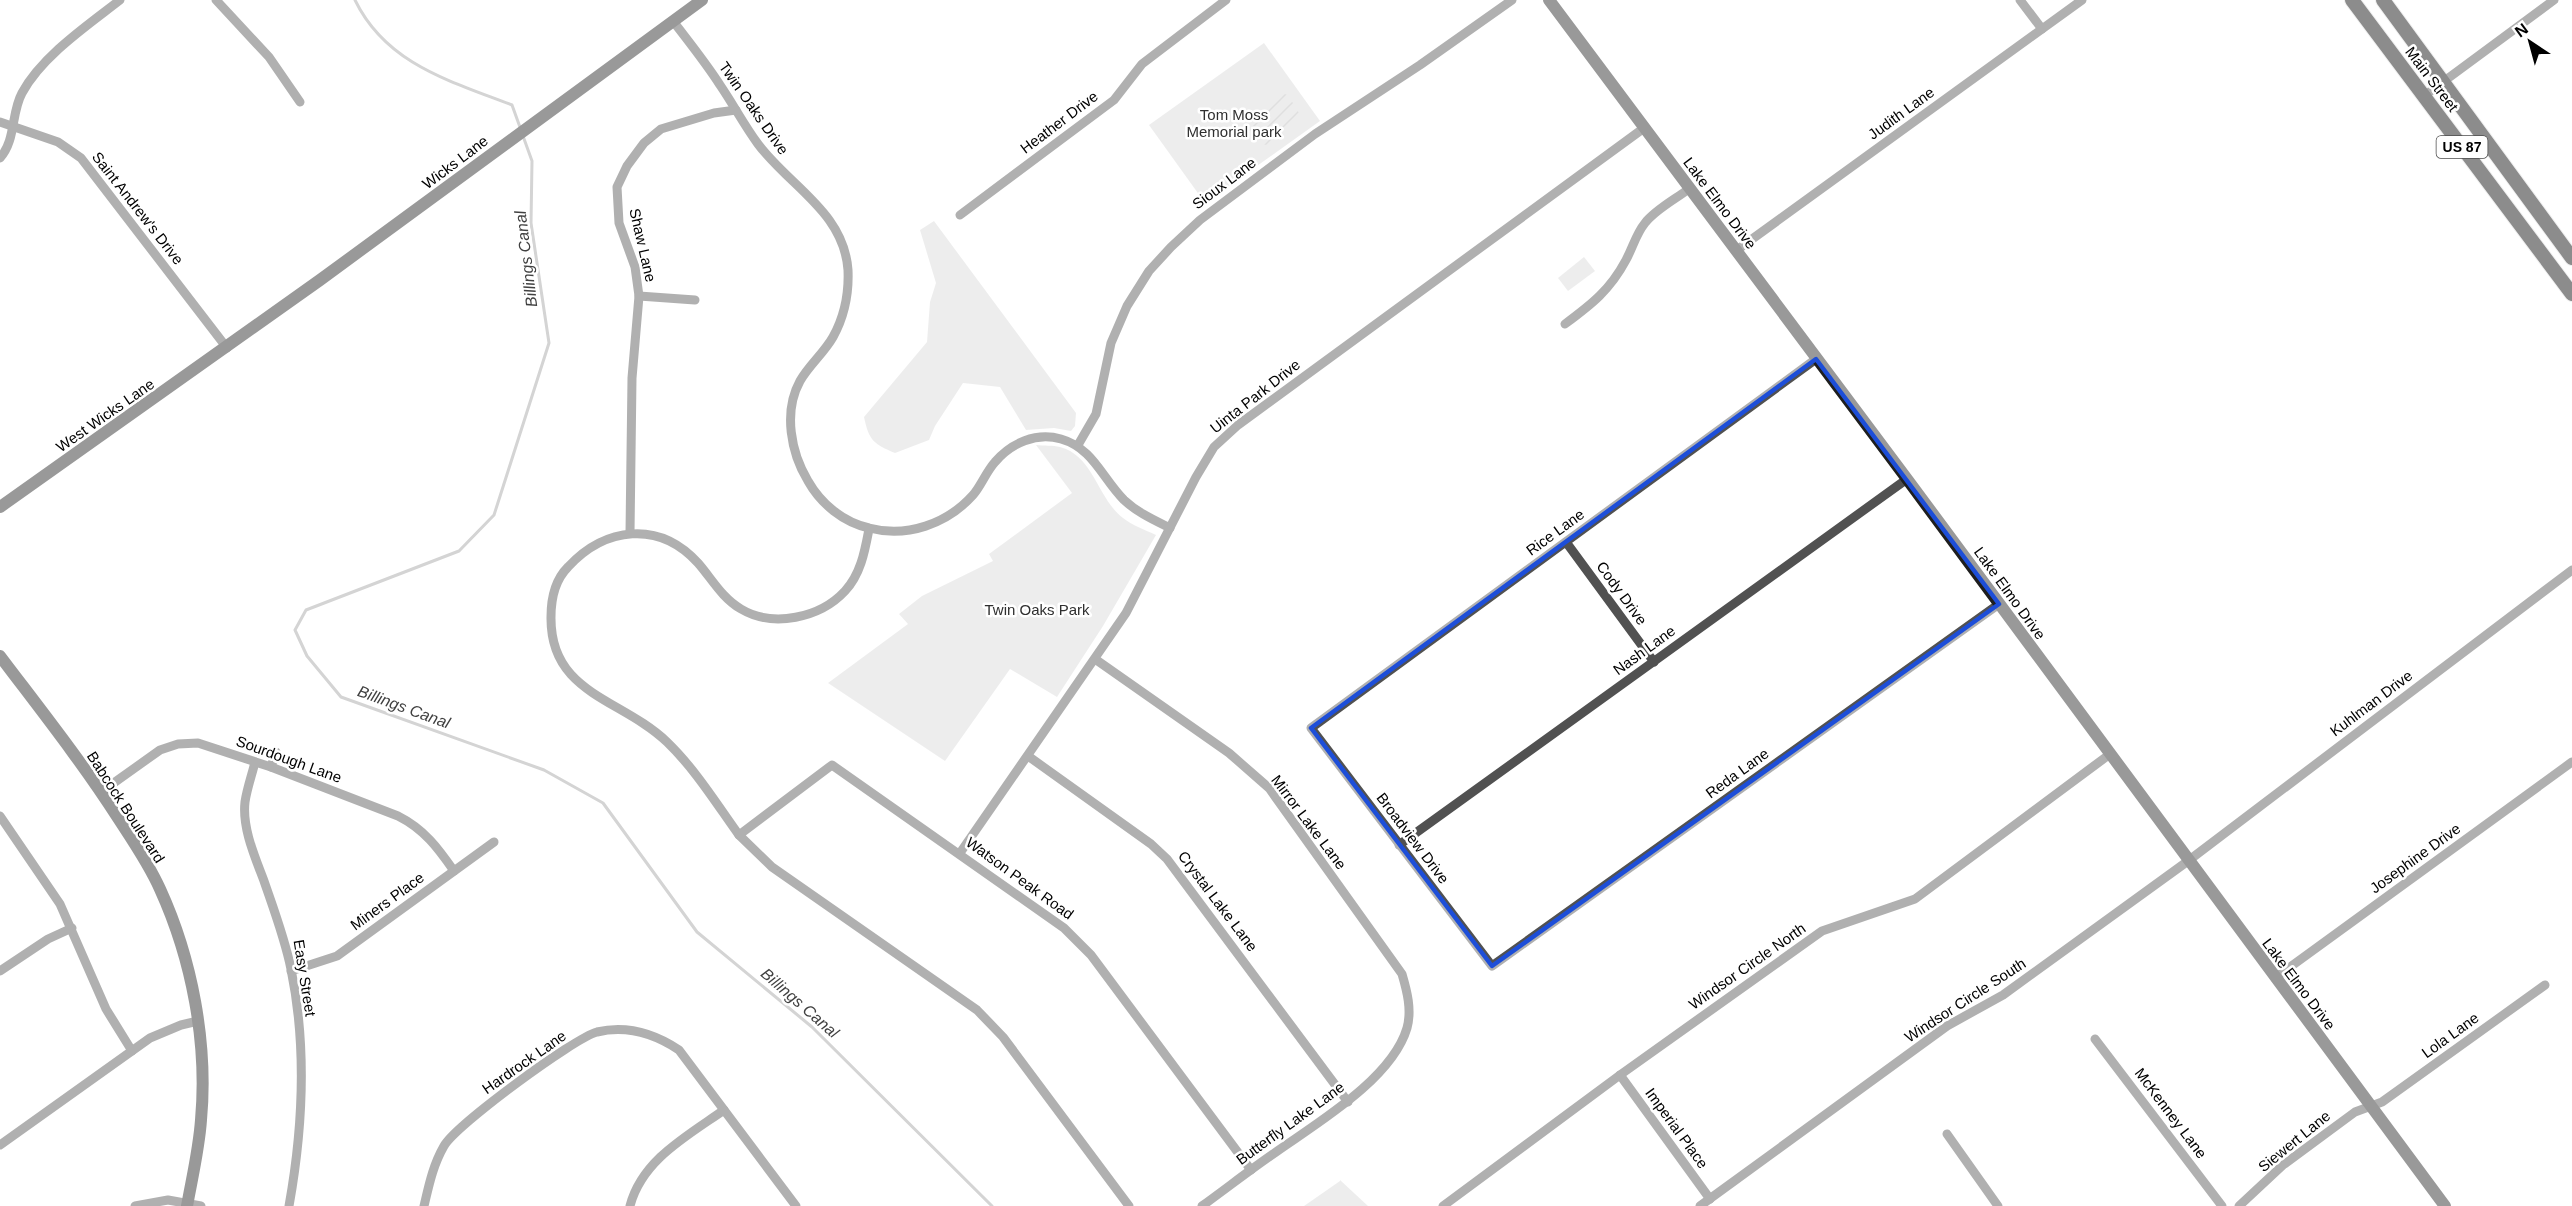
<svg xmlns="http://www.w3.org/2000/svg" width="2572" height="1206" viewBox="0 0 2572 1206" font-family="Arial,sans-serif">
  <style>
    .park { fill: #d8d8d8 }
    .garden { fill: url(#garden-furrows) }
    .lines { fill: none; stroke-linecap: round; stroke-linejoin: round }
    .stream { stroke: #9f9f9f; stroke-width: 3 }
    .primary-casing { stroke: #dbdbdb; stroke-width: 16 }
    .street { stroke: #515151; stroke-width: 9 }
    .secondary { stroke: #1e1e1e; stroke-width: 12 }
    .primary { stroke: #000; stroke-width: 14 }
    .marked { fill: none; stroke: #1d4ed8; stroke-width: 4.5; stroke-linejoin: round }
    .labels { text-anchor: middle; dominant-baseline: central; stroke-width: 5; stroke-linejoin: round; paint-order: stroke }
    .shield { fill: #fff; stroke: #4c4c4c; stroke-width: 1.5 }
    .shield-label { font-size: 14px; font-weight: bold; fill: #000 }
    .street-label { font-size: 15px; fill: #000; stroke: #fff }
    .park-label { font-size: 15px; fill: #2f2f2f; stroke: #fff }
    .water-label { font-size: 16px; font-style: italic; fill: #404040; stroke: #fff }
  </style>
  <defs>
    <pattern id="garden-furrows" width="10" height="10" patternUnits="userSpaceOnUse" patternTransform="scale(1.5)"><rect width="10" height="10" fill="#d8d8d8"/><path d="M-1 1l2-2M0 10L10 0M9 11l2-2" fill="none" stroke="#b8b8b8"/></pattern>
  </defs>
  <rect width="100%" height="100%" fill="#fff"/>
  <g class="park">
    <polygon points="1264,43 1320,121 1205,203 1149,125"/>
    <path d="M934,221L1076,413L1075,426L1071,431L1054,428L1026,430L1000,387L963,383L935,426L929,440L895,453C874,444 869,441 864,417L927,342L930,302L936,283L920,230Z"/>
    <polygon points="1584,257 1595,271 1568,291 1558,278"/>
    <path d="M1036,445C1044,446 1053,445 1060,447C1094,456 1097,498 1123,518C1132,525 1145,530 1156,535L1103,626L1057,697L1010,669L945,761L828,683L908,624L899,614L922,596L993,561L989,554L1072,493Z"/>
    <polygon points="1340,1180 1368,1206 1304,1206 1340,1181"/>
  </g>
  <path class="garden" d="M1281,93L1288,95L1299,113L1296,123L1268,145L1260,144L1249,130C1251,109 1264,103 1281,93Z"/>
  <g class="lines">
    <g class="stream">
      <path d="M355,0C386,64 450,81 512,105L521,130"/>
      <polyline points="523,136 532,161 531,223 549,343 494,515 459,551 306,610 295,630 307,656 341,697 544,770 603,803 697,932 812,1027 992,1206"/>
    </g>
    <g class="primary-casing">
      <g id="primary">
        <polyline points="2352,0 2572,294"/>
        <polyline points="2383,0 2572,258"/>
      </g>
    </g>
    <g class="street">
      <polyline points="216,0 269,57 300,102"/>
      <polyline points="2020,0 2042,29"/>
      <path d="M673,21C689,42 706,63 720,85C733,104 744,125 758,144C789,186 844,212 848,270C849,293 844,317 833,337C824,353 809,365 800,381C783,412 791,453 808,481C821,504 843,522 869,528C907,538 947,524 973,495C981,486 986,472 995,462C1011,443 1036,432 1061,439C1093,448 1102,478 1124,500C1138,513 1154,520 1170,528"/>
      <polyline points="2424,96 2554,0"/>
      <polyline points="0,122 58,142 81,158 227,348"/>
      <path d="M0,158C16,140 11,113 22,93C42,56 88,25 120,0"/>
      <polyline points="960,215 1114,100 1142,64 1226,0"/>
      <polyline points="1737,250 2082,0"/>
      <polyline points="639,296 695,300"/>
      <path d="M1565,324C1592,304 1610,290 1626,260C1633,247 1636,234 1645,223C1656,209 1676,199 1690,188"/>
      <polyline points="1816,359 1311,728 1492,966 1999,604"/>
      <polyline points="1078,445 1096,414 1111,343 1127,306 1149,271 1171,247 1200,220 1315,134 1420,65 1512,0"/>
      <path d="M869,529C865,550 861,574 845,591C820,618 773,628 741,609C722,598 712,579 698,563C659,520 605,527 568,567C555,580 551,600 551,617C550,694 621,698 667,742C695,769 716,803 739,835L832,765L1064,928L1091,955L1251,1170"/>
      <polyline points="630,533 632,378 639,296 635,267 619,223 617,187 627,166 644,143 661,129 714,113 736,110"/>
      <polyline points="1566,542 1654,662"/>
      <path d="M1095,659L1229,753L1269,788L1402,974C1407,991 1412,1010 1407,1028C1392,1079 1317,1123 1276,1152C1251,1169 1227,1188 1202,1206"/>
      <polyline points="1028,756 1151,844 1167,859 1348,1102"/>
      <path d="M255,762C252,775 247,788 245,802C242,828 255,857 264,881C274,910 285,939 291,969C307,1047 303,1128 289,1206"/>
      <polyline points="271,767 276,752"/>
      <path d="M101,792L160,750L178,744L198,743L271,767L398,816C424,829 438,848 454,871"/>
      <polyline points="0,816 60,904 106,1009 132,1051"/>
      <polyline points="739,835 772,867 977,1010 1003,1037 1129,1206"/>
      <polyline points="1399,845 1907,479"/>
      <polyline points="960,853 1126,613 1196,477 1214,447 1238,425 1644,128"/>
      <polyline points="0,971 48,939 72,928"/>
      <polyline points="291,971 337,956 494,842"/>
      <polyline points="2275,978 2572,762"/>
      <polyline points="2095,1039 2222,1206"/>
      <polyline points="1620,1075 1710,1199"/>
      <polyline points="1947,1134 1998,1206"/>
      <polyline points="0,1145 150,1038 181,1025 198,1021"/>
      <polyline points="135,1206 168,1200 201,1206"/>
      <path d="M424,1206C429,1185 433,1165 444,1146C456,1125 574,1038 597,1032C627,1025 655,1034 679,1050L796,1206"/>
      <path d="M630,1206C642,1160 687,1136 724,1110"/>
      <polyline points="1443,1206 1620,1075 1822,931 1915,899 2110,754"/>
      <polyline points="1700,1206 1947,1026 2003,995 2188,861 2572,570"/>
      <polyline points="2239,1206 2283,1165 2355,1112 2382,1102 2545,985"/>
    </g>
    <g class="secondary">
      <polyline points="1549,0 1907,479 2445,1206"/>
      <polyline points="0,507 320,280 702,0"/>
      <path d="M0,656C40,709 82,762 118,818C133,841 149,864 160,889C192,959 208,1043 201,1120C199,1149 192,1178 187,1206"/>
    </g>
    <use href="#primary" class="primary"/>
  </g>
  <path d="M0 0H2572V1206H0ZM1816,359L1999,604L1492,966L1311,728Z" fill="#fff" fill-opacity=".55" fill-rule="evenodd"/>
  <path class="marked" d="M1816,359L1999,604L1492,966L1311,728Z"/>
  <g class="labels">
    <rect class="shield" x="2436.5" y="136" width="51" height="22" rx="4.5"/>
    <g class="shield-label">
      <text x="2462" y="147">US 87</text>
    </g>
    <g class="street-label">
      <text transform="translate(2432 79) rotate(53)">Main Street</text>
      <text transform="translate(754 108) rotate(55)">Twin Oaks Drive</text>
      <text transform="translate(1901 113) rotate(-36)">Judith Lane</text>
      <text transform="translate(1059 122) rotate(-37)">Heather Drive</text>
      <text transform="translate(455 162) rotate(-37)">Wicks Lane</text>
      <text transform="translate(1224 183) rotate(-37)">Sioux Lane</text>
      <text transform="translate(1720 203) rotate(53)">Lake Elmo Drive</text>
      <text transform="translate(138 208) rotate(52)">Saint Andrew's Drive</text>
      <text transform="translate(643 245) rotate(77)">Shaw Lane</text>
      <text transform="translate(1255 396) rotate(-38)">Uinta Park Drive</text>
      <text transform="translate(105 415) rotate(-35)">West Wicks Lane</text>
      <text transform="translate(1555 532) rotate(-36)">Rice Lane</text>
      <text transform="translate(1622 593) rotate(54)">Cody Drive</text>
      <text transform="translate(2010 593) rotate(54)">Lake Elmo Drive</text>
      <text transform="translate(1644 650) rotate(-36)">Nash Lane</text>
      <text transform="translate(2371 703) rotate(-37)">Kuhlman Drive</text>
      <text transform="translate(289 759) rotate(20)">Sourdough Lane</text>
      <text transform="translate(1737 773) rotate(-36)">Reda Lane</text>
      <text transform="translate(126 807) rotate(57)">Babcock Boulevard</text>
      <text transform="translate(1309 822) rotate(53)">Mirror Lake Lane</text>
      <text transform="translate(1413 838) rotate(53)">Broadview Drive</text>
      <text transform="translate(2415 858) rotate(-36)">Josephine Drive</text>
      <text transform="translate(1020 878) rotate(36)">Watson Peak Road</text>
      <text transform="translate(387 901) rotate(-36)">Miners Place</text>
      <text transform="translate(1218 901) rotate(53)">Crystal Lake Lane</text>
      <text transform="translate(1747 966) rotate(-35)">Windsor Circle North</text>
      <text transform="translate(305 978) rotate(81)">Easy Street</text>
      <text transform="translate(2299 984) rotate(53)">Lake Elmo Drive</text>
      <text transform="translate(1965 1000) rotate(-33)">Windsor Circle South</text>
      <text transform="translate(2450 1035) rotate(-36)">Lola Lane</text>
      <text transform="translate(524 1062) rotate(-35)">Hardrock Lane</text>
      <text transform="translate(2171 1113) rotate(53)">McKenney Lane</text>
      <text transform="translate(1290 1123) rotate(-36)">Butterfly Lake Lane</text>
      <text transform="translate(1677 1128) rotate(54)">Imperial Place</text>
      <text transform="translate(2294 1141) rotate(-39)">Siewert Lane</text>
    </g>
    <g class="park-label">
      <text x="1234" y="114">Tom Moss<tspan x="1234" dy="17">Memorial park</tspan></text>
      <text x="1037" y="609">Twin Oaks Park</text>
    </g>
    <g class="water-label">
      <text transform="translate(526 259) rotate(-97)">Billings Canal</text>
      <text transform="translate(404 707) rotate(20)">Billings Canal</text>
      <text transform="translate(800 1003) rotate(41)">Billings Canal</text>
    </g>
  </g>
  <g transform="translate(2530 42) rotate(324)" stroke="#ffffff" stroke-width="4.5" paint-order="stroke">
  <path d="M0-4.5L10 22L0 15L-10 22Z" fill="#000000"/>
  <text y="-9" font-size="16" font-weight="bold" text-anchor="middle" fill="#000000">N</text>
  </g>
</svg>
